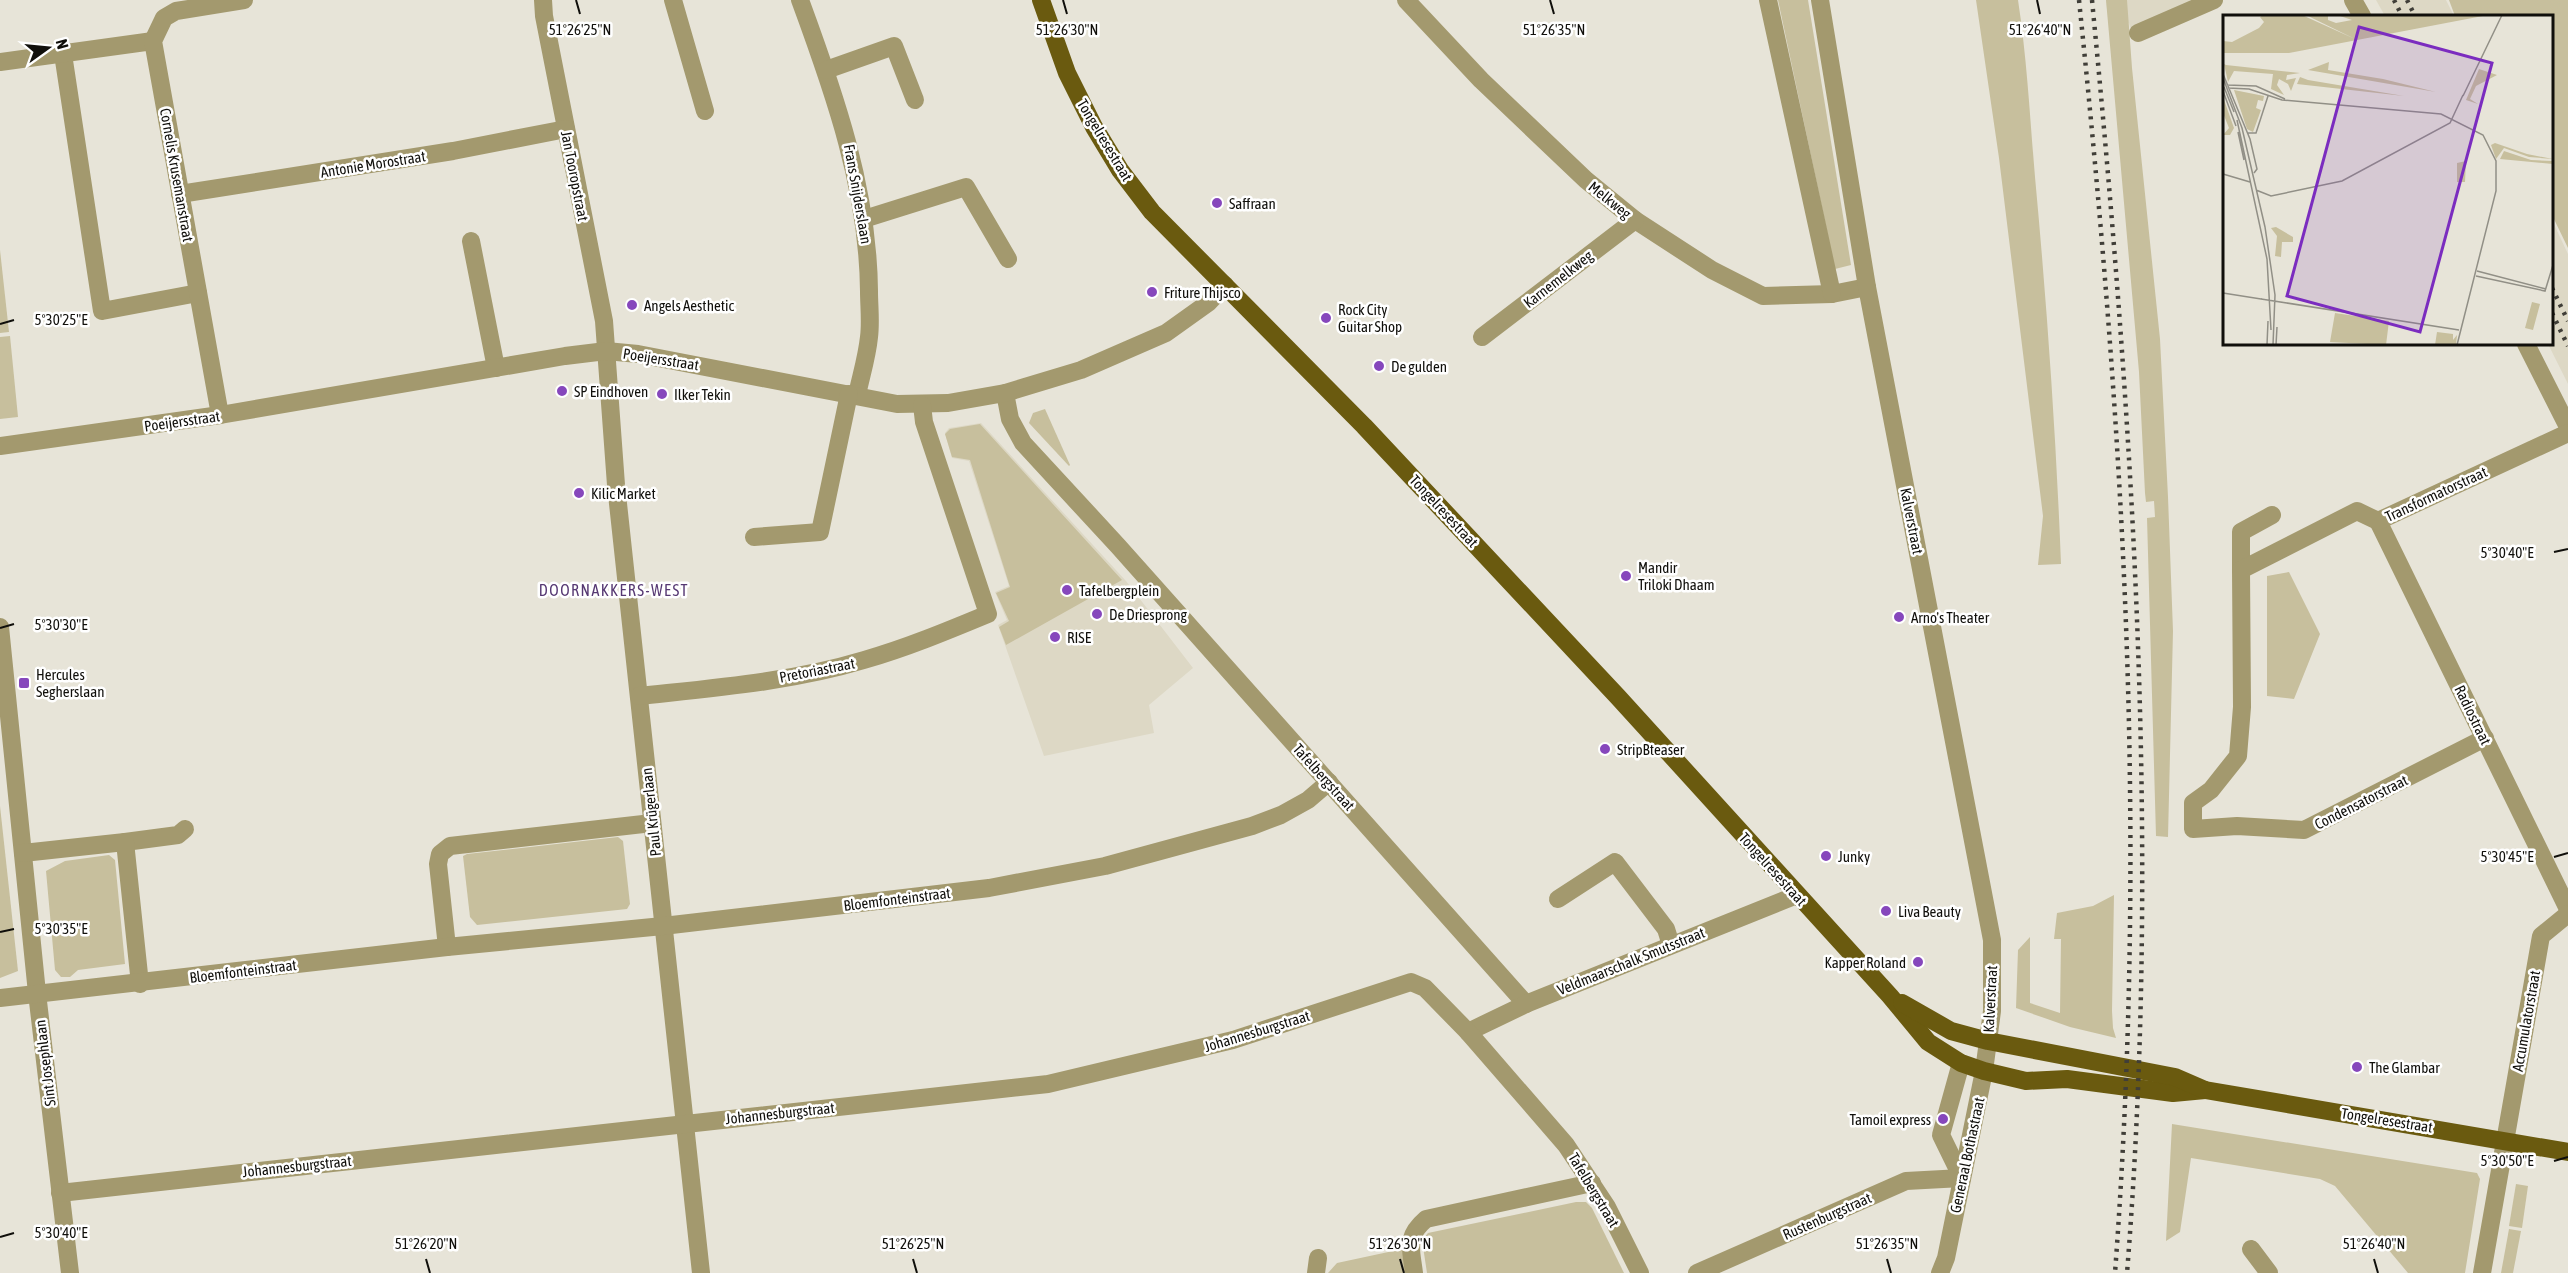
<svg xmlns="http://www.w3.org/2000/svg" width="2568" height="1273" viewBox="0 0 2568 1273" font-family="'Asap Condensed',sans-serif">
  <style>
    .built { fill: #ddd8c5 }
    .green { fill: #c7bf9d }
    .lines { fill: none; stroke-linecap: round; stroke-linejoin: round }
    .minor { stroke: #a3996e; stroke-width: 18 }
    .major { stroke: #6a5a0f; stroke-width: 18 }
    .rail { stroke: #403e38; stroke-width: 4.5; stroke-dasharray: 3 6; stroke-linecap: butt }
    .ticks { fill: none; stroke: #100f0b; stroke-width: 2 }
    .poi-dot { fill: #8647bc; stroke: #fff; stroke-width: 2 }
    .labels { text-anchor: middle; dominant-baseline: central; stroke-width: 5; stroke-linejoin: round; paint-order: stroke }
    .street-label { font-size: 15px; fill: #100f0b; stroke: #fff }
    .poi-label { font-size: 15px; fill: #100f0b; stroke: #fff; text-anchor: start }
    .neighbourhood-label { font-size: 16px; letter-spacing: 1.5px; fill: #563872; stroke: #fff }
    .inset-road { fill: none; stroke: #918f86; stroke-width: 1.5 }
    .view { fill: #7b2cbf; fill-opacity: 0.15; stroke: #7b2cbf; stroke-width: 3 }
    .inset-edge { fill: none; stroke: #100f0b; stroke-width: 3 }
    .ticks-label { font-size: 15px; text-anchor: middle; fill: #100f0b; stroke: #fff; stroke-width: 5; stroke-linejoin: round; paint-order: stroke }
  </style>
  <rect width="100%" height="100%" fill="#e7e4d8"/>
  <g class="built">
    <polygon points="2106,0 2201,0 2130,28 2129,23 2109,25"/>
    <polygon points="2376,0 2446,0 2454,16 2385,16"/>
    <polygon points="2552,220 2568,254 2568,384 2548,344 2552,344"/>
    <polygon points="981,423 1126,581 1193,668 1149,705 1154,733 1044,756 998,625 1007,620 995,592 1009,586 969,461 952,458 945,433 949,428"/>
  </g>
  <g class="green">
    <polygon points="1778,0 1808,0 1851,265 1835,269"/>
    <path d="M1976,0H2018C2027,59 2030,118 2035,177C2047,306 2056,435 2061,564L2038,565L2043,516L1999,158Z"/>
    <polygon points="2106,0 2127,0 2132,68 2160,339 2168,497 2173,631 2168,837 2156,836 2147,518 2155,517 2154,501 2146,502 2145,493 2139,372"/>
    <polygon points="2449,0 2568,0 2568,248 2552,215 2552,16 2455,16"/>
    <polygon points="0,250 9,332 0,333"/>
    <polygon points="10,336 18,417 0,419 0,337"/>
    <polygon points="1045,409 1070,465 1069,466 1029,423 1033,413"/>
    <polygon points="980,424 1122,580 1006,645 999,627 1009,621 996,593 1010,587 970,460 952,457 945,434 950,429"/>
    <polygon points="2289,572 2320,634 2294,699 2267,696 2267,576"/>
    <polygon points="0,806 18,971 0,978"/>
    <polygon points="618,837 623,841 630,904 627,909 477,925 470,917 463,856 467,854"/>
    <polygon points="109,855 115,860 125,964 78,970 70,977 61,977 55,970 46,871 65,861"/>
    <polygon points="2114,895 2112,1011 2113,1028 2116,1038 2070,1027 2016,1008 2018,950 2030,937 2030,1003 2060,1013 2061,939 2054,939 2057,913 2093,906"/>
    <polygon points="2172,1124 2477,1173 2480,1179 2465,1273 2408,1273 2335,1186 2320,1179 2191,1158 2180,1232 2166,1241"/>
    <polygon points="2516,1184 2528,1186 2522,1228 2509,1226"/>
    <polygon points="1576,1202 1586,1202 1592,1208 1624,1273 1427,1273 1422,1240 1428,1233"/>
    <polygon points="2509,1229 2521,1231 2513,1273 2501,1273"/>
    <polygon points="1407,1248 1410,1273 1328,1273 1337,1263"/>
  </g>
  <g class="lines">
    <g class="minor">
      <polyline points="543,0 544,16 604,321 616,485 701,1273"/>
      <polyline points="673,0 705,111"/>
      <path d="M800,0C835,95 868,189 869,291C869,306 871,322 869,337C867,357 861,376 857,395"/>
      <polyline points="1406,0 1481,80 1586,180 1635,220 1712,270 1763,296 1832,294 1867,287"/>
      <polyline points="1768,0 1832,294"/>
      <polyline points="1820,0 1867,287 1992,940 1992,1011 1984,1071 1946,1258 1940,1273"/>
      <polyline points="2353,0 2362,16"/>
      <polyline points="2138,33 2214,0"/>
      <polyline points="63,54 102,311 198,293"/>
      <polyline points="0,62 153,41"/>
      <polyline points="826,70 894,46 915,100"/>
      <polyline points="180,194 453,151 566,129"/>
      <polyline points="864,219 966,187 1008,259"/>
      <polyline points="471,241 496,368"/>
      <polyline points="1482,337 1635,220"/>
      <polyline points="2526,344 2568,427"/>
      <polyline points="1005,393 1010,419 1023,443 1118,546 1526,1004"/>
      <polyline points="220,415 153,41 164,18 176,11 244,0"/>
      <polyline points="0,446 220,415 565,356 606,351 638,354 897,404 948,403 1005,393 1081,370 1166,333 1208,303 1225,285"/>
      <polyline points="2378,521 2568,909"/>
      <polyline points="754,537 820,532 849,394"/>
      <polyline points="2241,570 2241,532 2272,515"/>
      <polyline points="0,627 37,993 70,1273"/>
      <path d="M639,696C713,688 791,682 864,660C906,648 947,631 988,614L924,422L922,405"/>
      <polyline points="2485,738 2304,830 2237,826 2193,829 2193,803 2211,790 2238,756 2242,707 2241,570 2357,511 2378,521 2568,433"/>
      <polyline points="125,842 178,835 185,829"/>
      <polyline points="23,853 125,842 140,984"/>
      <polyline points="1558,899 1615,862 1666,929 1671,945"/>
      <polyline points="447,947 438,864 440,854 450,846 652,823"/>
      <polyline points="0,998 447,947 663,926 989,888 1105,866 1252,826 1281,815 1308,800 1329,782"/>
      <polyline points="1468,1032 1526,1004 1797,895"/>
      <polyline points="1961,1063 1941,1135 1962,1178"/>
      <polyline points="60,1193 1048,1084 1233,1040 1411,982 1425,988 1468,1032 1566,1145 1607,1207 1640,1273"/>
      <polyline points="2251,1249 2269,1273"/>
      <polyline points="1316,1273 1318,1258"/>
      <path d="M1414,1273C1411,1248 1405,1237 1426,1219L1592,1183"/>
      <polyline points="1697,1273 1906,1181 1962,1178"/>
      <polyline points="2482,1273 2541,936 2568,914"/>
    </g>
    <g class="major">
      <polyline points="1041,0 1067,73 1094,127 1120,170 1152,212 1364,426 1618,697 1890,996 1928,1042 1961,1063 1984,1071 2026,1081 2067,1079 2173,1093 2205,1090"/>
      <polyline points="1902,1003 1951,1031 1988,1041 2175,1077 2205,1090 2568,1152"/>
    </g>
    <g class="rail">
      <path d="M2079,0C2106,261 2127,524 2130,786C2132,949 2127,1111 2115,1273"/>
      <path d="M2092,0C2133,424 2161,847 2127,1273"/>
      <polyline points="2394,0 2402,16"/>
      <polyline points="2407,0 2415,16"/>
      <polyline points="2552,288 2568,321"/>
      <polyline points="2552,313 2568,346"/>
    </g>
  </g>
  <path class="ticks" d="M576,0L580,14M1063,0L1067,14M1550,0L1554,14M2037,0L2040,14M0,324L14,320M2554,552L2568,549M0,628L14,624M2554,857L2568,853M0,932L14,929M2554,1161L2568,1157M0,1237L14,1233M426,1259L430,1273M913,1259L917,1273M1400,1259L1404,1273M1887,1259L1891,1273M2374,1259L2378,1273"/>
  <g class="poi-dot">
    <circle cx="1217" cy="203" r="6"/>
    <circle cx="1152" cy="292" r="6"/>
    <circle cx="632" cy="305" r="6"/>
    <circle cx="1326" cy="318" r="6"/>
    <circle cx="1379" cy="366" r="6"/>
    <circle cx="562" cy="391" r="6"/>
    <circle cx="662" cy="394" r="6"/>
    <circle cx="579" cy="493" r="6"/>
    <circle cx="1626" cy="576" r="6"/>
    <circle cx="1067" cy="590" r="6"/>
    <circle cx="1097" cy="614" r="6"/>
    <circle cx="1899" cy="617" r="6"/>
    <circle cx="1055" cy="637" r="6"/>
    <rect x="18" y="677" width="12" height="12" rx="3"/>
    <circle cx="1605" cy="749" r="6"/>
    <circle cx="1826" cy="856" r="6"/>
    <circle cx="1886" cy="911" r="6"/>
    <circle cx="1918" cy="962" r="6"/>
    <circle cx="2357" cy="1067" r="6"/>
    <circle cx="1943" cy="1119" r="6"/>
  </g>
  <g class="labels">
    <g class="street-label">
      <text transform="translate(1105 140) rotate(59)">Tongelresestraat</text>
      <text transform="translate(373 164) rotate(-9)">Antonie Morostraat</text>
      <text transform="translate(177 175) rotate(80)">Cornelis Krusemanstraat</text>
      <text transform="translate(575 176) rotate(79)">Jan Tooropstraat</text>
      <text transform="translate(858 194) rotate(80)">Frans Snijderslaan</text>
      <text transform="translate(1610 200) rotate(39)">Melkweg</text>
      <text transform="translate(1558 279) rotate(-38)">Karnemelkweg</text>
      <text transform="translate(661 359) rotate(9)">Poeijersstraat</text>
      <text transform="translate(182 421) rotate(-8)">Poeijersstraat</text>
      <text transform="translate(2436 494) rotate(-25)">Transformatorstraat</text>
      <text transform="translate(1444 511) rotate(47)">Tongelresestraat</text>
      <text transform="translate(1912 521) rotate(79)">Kalverstraat</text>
      <text transform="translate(817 670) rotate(-11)">Pretoriastraat</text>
      <text transform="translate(2473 715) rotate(64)">Radiostraat</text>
      <text transform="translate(1324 777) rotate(48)">Tafelbergstraat</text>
      <text transform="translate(2361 802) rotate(-27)">Condensatorstraat</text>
      <text transform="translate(651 812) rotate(-96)">Paul Krügerlaan</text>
      <text transform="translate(1773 869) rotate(48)">Tongelresestraat</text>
      <text transform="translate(897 899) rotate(-7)">Bloemfonteinstraat</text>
      <text transform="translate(1631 961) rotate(-22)">Veldmaarschalk Smutsstraat</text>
      <text transform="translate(243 971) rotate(-7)">Bloemfonteinstraat</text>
      <text transform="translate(1990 999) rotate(-87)">Kalverstraat</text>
      <text transform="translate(2526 1021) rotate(-80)">Accumulatorstraat</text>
      <text transform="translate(1257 1031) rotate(-17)">Johannesburgstraat</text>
      <text transform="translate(45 1063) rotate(-97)">Sint Josephlaan</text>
      <text transform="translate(780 1113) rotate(-6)">Johannesburgstraat</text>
      <text transform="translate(2387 1120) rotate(9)">Tongelresestraat</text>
      <text transform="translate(1967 1155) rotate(-78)">Generaal Bothastraat</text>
      <text transform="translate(297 1166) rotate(-6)">Johannesburgstraat</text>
      <text transform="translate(1594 1190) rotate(59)">Tafelbergstraat</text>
      <text transform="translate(1827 1216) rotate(-24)">Rustenburgstraat</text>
    </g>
    <g class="poi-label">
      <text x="1229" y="203">Saffraan</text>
      <text x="1164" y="292">Friture Thijsco</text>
      <text x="644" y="305">Angels Aesthetic</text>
      <text x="1338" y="309">Rock City<tspan x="1338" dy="17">Guitar Shop</tspan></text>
      <text x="1391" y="366">De gulden</text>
      <text x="574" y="391">SP Eindhoven</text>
      <text x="674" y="394">Ilker Tekin</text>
      <text x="591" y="493">Kilic Market</text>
      <text x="1638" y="567">Mandir<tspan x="1638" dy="17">Triloki Dhaam</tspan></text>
      <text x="1079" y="590">Tafelbergplein</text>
      <text x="1109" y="614">De Driesprong</text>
      <text x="1911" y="617">Arno's Theater</text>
      <text x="1067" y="637">RISE</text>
      <text x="36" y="674">Hercules<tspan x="36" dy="17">Segherslaan</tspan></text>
      <text x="1617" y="749">StripBteaser</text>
      <text x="1838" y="856">Junky</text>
      <text x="1898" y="911">Liva Beauty</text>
      <text x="1906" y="962" text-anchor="end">Kapper Roland</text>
      <text x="2369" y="1067">The Glambar</text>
      <text x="1931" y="1119" text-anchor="end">Tamoil express</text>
    </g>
    <g class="neighbourhood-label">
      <text x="614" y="590">DOORNAKKERS-WEST</text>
    </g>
  </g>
  <g transform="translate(2223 15)">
    <rect width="330" height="330" fill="#e7e4d8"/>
    <path d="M40,0H79L132,24L83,0H105V5L113,8L129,5L114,0H265L66,38H0V26L9,27L36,13L41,7L37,2ZM106,47L105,55L160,64L213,77L85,55ZM1,49L3,50L77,58L64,60L63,65L73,63L68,76L65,69L56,64L54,70L61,80L48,74L50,59L11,56L5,67ZM256,54L274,60L253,71L247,84L255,89L243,85ZM77,62L85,65L181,81L74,69ZM11,75L41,81L40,86L35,85L33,93L38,95L30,117L24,114ZM0,82L11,113L7,120H0L6,113L0,98ZM272,128L304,139L330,144L306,142L281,133L273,144L268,130ZM281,136L308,145L330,146V149L277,144ZM243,146L242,167H234V148ZM53,212L70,222V227H59L58,242L52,241L54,221L48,213ZM309,287L317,289L310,315L302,313ZM112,298L166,306L163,330L107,327ZM214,317L230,319V325L234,320L233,330H212Z" fill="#c7bf9d"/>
    <path class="inset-road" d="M0,59L27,124L34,154L31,158M0,63L19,113L42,212L52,280L50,330M4,70L33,71L62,84M1,72L11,97M5,73L26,74L59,85L218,99L260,120L273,146V176L234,330M0,76L13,111M240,81L279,0M14,105L44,244L48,315M15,117L21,145M24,118H33L45,81M0,159L27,167M33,175L48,181L119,166L227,108L240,80M254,256L323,274M253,261L322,276L330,250M0,278L236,315M38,284L64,288M44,330L45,306M53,330L54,312"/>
    <path class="view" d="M136,12L269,48L197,317L64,281Z"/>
    <rect width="330" height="330" class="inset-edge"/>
  </g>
  <g class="ticks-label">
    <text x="580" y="35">51°26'25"N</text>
    <text x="1067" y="35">51°26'30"N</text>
    <text x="1554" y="35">51°26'35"N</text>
    <text x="2040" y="35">51°26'40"N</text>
    <text x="61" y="325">5°30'25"E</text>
    <text x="2507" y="558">5°30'40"E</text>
    <text x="61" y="630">5°30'30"E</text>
    <text x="2507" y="862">5°30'45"E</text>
    <text x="61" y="934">5°30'35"E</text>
    <text x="2507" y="1166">5°30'50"E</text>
    <text x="61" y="1238">5°30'40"E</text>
    <text x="426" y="1249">51°26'20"N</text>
    <text x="913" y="1249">51°26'25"N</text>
    <text x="1400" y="1249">51°26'30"N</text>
    <text x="1887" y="1249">51°26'35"N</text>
    <text x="2374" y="1249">51°26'40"N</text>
  </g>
  <g transform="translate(48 48) rotate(75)" stroke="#ffffff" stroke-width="4.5" paint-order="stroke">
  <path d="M0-4.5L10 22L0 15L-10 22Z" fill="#100f0b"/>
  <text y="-9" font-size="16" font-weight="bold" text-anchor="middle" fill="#100f0b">N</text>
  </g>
</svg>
